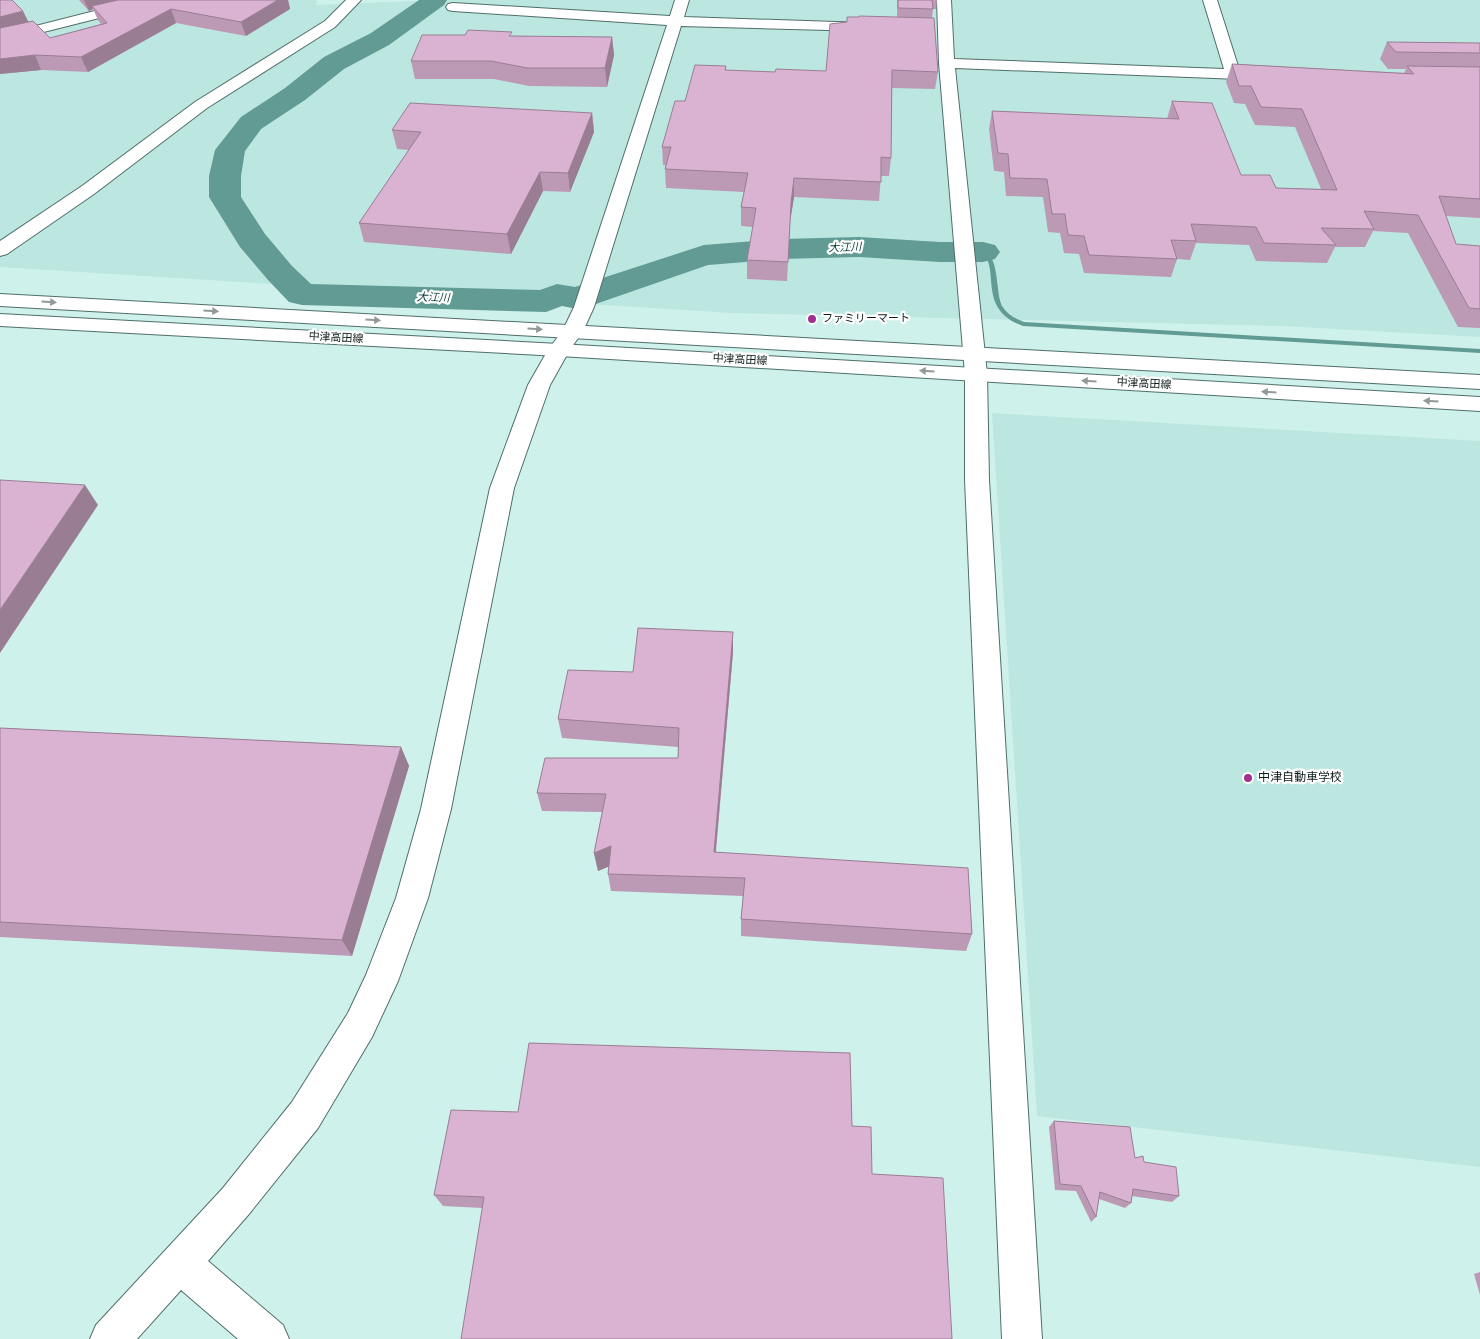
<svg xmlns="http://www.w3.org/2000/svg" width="1480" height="1339" viewBox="0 0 1480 1339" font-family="Overpass,'Noto Sans JP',sans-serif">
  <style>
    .built { fill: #bce7e1 }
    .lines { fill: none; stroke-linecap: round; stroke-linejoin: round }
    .stream { fill: #619b93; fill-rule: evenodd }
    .river { fill: #619b93; fill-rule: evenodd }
    .minor-casing { stroke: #506e6a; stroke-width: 2 }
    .major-casing { stroke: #506e6a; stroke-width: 2 }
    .minor { fill: #fff; fill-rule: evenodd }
    .major { fill: #fff; fill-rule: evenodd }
    .wall { fill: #bc9ab5 }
    .shaded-wall { fill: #997d93 }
    .building { fill: #dbb3d2; stroke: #997d93 }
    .oneway { fill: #939998 }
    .poi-dot { fill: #9f308f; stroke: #fff; stroke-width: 2 }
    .labels { text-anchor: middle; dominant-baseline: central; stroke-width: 4.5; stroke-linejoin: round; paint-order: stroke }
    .far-water-label { font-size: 11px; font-style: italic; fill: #043e38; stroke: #fff }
    .far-poi-label { font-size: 11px; fill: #101c1a; stroke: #fff; text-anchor: start }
    .far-street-label { font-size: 11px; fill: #101c1a; stroke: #fff }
    .poi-label { font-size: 12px; fill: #101c1a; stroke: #fff; text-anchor: start }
  </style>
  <rect width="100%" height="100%" fill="#cff1eb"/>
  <g class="built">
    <polygon points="0,0 317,0 316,5 435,0 1480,0 1480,337 1282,326 732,313 0,267"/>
    <polygon points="992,413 1480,441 1480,1167 1037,1116"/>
  </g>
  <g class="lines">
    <path class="stream" d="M981,251C1000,251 995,292 1002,306C1007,314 1015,319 1024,322L1480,349V353L1023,326C975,309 1002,266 981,253Z"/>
    <polygon class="river" points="419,0 447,0 444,5 389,45 344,69 305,100 261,129 245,151 241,176 241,197 265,234 292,266 311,284 540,290 557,284 575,287 704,245 781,239 859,237 940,242 983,242 995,245 1000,252 995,259 983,262 940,262 859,257 781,259 708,265 590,306 577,309 562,306 546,312 302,305 289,302 268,280 240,247 209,197 209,176 215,150 241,117 285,88 324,57 371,33"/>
    <g class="minor-casing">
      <g id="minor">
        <polygon points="346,0 361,0 335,27 207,108 94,194 7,254 0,256 0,241 82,186 195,102 325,21"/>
        <polygon points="675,0 689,0 684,17 866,23 871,24 873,27 871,30 866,31 681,26 594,307 583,331 569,351 550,385 514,488 451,809 428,898 398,981 372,1037 318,1128 249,1214 208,1261 283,1325 289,1339 238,1339 181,1290 137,1339 90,1339 96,1325 223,1188 292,1102 348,1013 366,975 396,898 421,809 490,488 528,385 548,350 563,330 574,307 667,25 453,11 448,10 446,7 448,4 453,3 670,16"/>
        <polygon points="937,0 951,0 954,59 1224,69 1203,0 1217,0 1239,69 1271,72 1273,75 1271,78 1265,80 955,68 987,374 989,480 1042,1339 1002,1339 965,480 965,374 939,63"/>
        <polygon points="122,4 127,5 129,8 127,11 0,43 0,35"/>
      </g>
    </g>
    <g class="major-casing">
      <g id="major">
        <polygon points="0,294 1480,375 1480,389 0,306"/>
        <polygon points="0,314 559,344 1480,397 1480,411 559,356 0,326"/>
      </g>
    </g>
    <use href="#minor" class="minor"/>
    <use href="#major" class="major"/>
  </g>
  <g class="wall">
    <polygon points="0,0 28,22 50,38 101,24 98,20 93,9 89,11 79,0 288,0 290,9 246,36 176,23 88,72 41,70 0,74"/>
    <polygon points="897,0 937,0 936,9 933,9 932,18 938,72 935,89 892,88 891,158 889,176 881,176 879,201 794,197 790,222 787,281 747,279 747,260 753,227 741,226 741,207 744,192 666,188 665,169 666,165 663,165 662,147 685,101 726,66 726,70 775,72 826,71 847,22 859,17 897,17"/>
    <polygon points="513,36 612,37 614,55 607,87 529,86 494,79 415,79 411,61"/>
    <polygon points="1387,42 1480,43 1480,218 1446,216 1456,244 1480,246 1480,328 1458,327 1408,233 1373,231 1365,247 1335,247 1327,263 1256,261 1249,245 1196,243 1190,260 1177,259 1171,277 1084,273 1079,254 1064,253 1060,233 1048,232 1043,197 1006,196 1004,172 994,171 989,129 992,111 1167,119 1172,101 1241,175 1276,188 1321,189 1295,127 1255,125 1245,104 1234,103 1226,82 1232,64 1404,73 1406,69 1388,69 1380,59"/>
    <polygon points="592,113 594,132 570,192 543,191 511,254 364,242 359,223 409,150 397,149 392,130"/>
    <polygon points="733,632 733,652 716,852 972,934 966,951 741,936 741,919 743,896 611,891 608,874 609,866 598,871 594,853 602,812 542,811 537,793 678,758 678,747 562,738 558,719 633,672"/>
    <polygon points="0,728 401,747 409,766 352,956 0,937"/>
    <polygon points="850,1053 482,1208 443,1206 434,1195 518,1112"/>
    <polygon points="1054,1121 1135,1158 1144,1162 1179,1196 1172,1202 1132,1196 1131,1203 1125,1208 1099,1199 1096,1217 1091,1222 1076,1191 1055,1190 1049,1127"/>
    <polygon points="1480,1272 1480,1295 1474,1274"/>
  </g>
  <g class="shaded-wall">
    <polygon points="84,0 121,0 92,6 93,9 89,11"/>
    <polygon points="278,0 288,0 290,9 246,36 241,22"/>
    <polygon points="171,9 176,23 88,72 81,57"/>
    <polygon points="23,11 30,25 0,33 0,17"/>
    <polygon points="612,37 614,55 607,87 605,68"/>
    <polygon points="35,55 41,70 0,74 0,59"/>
    <polygon points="592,113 594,132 570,192 568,173"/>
    <polygon points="540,172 543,191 511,254 507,234"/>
    <polygon points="794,178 794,197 790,222 787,281 791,203"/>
    <polygon points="85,485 98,505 0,653 0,610"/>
    <polygon points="733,632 733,652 714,870 714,852"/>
    <polygon points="401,747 409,766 352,956 342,940"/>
    <polygon points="611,846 615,864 598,871 594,853"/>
  </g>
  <g class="building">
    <polygon points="0,0 12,0 23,11 0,17"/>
    <polygon points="118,0 278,0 241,22 171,9 81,57 35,55 0,59 0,28 33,21 50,38 107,23 92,6"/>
    <polygon points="898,0 932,0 933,9 898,8"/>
    <polygon points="859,16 934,18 938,72 892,70 891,158 881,157 881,182 794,178 791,203 788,262 747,260 756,208 741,207 748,173 665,169 671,147 662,147 675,101 685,101 695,65 726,66 725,70 775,72 776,69 826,71 830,24 847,22 847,17 859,17"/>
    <polygon points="468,30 512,32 509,36 612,37 605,68 527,68 491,61 411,61 422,35 465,35"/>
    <polygon points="1387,42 1480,43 1480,53 1396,52"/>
    <polygon points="1232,64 1414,74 1407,66 1480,67 1480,199 1439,196 1456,244 1480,246 1480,309 1469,308 1418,215 1364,211 1374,229 1321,228 1336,245 1264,243 1256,227 1191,224 1196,241 1171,240 1177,259 1089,255 1084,236 1068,235 1065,214 1052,214 1047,179 1010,178 1008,154 998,153 992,111 1179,119 1172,101 1212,103 1241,175 1270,175 1276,188 1337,190 1302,109 1261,107 1251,86 1239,86"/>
    <polygon points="410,103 592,113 568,173 540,172 507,234 359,223 421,132 392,130"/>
    <polygon points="0,480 85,485 0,610"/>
    <polygon points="638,628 733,632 714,852 968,868 972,934 741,919 745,878 608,874 611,846 594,853 606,794 537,793 545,758 678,758 679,728 558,719 568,670 633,672"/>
    <polygon points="0,728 401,747 342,940 0,922"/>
    <polygon points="529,1043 850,1053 852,1126 871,1127 872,1174 943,1178 952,1339 461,1339 484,1197 434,1195 451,1110 518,1112"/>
    <polygon points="1054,1121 1130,1127 1135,1158 1143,1156 1144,1162 1176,1167 1179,1196 1133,1189 1131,1203 1100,1192 1096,1217 1081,1186 1060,1184"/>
  </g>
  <defs><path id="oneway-solid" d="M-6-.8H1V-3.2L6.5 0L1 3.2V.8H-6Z" transform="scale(1.25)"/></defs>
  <g class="oneway">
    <use href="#oneway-solid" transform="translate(49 302) rotate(3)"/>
    <use href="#oneway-solid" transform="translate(211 311) rotate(3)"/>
    <use href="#oneway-solid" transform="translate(373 320) rotate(3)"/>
    <use href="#oneway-solid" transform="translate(535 329) rotate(3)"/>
    <use href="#oneway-solid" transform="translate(927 371) rotate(-177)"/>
    <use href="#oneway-solid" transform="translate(1089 381) rotate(-177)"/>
    <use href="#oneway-solid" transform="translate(1269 392) rotate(-177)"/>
    <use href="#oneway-solid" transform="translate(1431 401) rotate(-177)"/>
  </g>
  <g class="poi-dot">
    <circle cx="812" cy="319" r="5"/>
    <circle cx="1248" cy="778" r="5"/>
  </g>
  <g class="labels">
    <g class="far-water-label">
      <text transform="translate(845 248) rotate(-2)">大江川</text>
      <text transform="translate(433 298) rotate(2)">大江川</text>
    </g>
    <g class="far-poi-label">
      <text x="822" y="319">ファミリーマート</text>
    </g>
    <g class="far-street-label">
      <text transform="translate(336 338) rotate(3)">中津高田線</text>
      <text transform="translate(740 360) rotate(3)">中津高田線</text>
      <text transform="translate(1144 384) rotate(3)">中津高田線</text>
    </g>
    <g class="poi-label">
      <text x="1258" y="778">中津自動車学校</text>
    </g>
  </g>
</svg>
